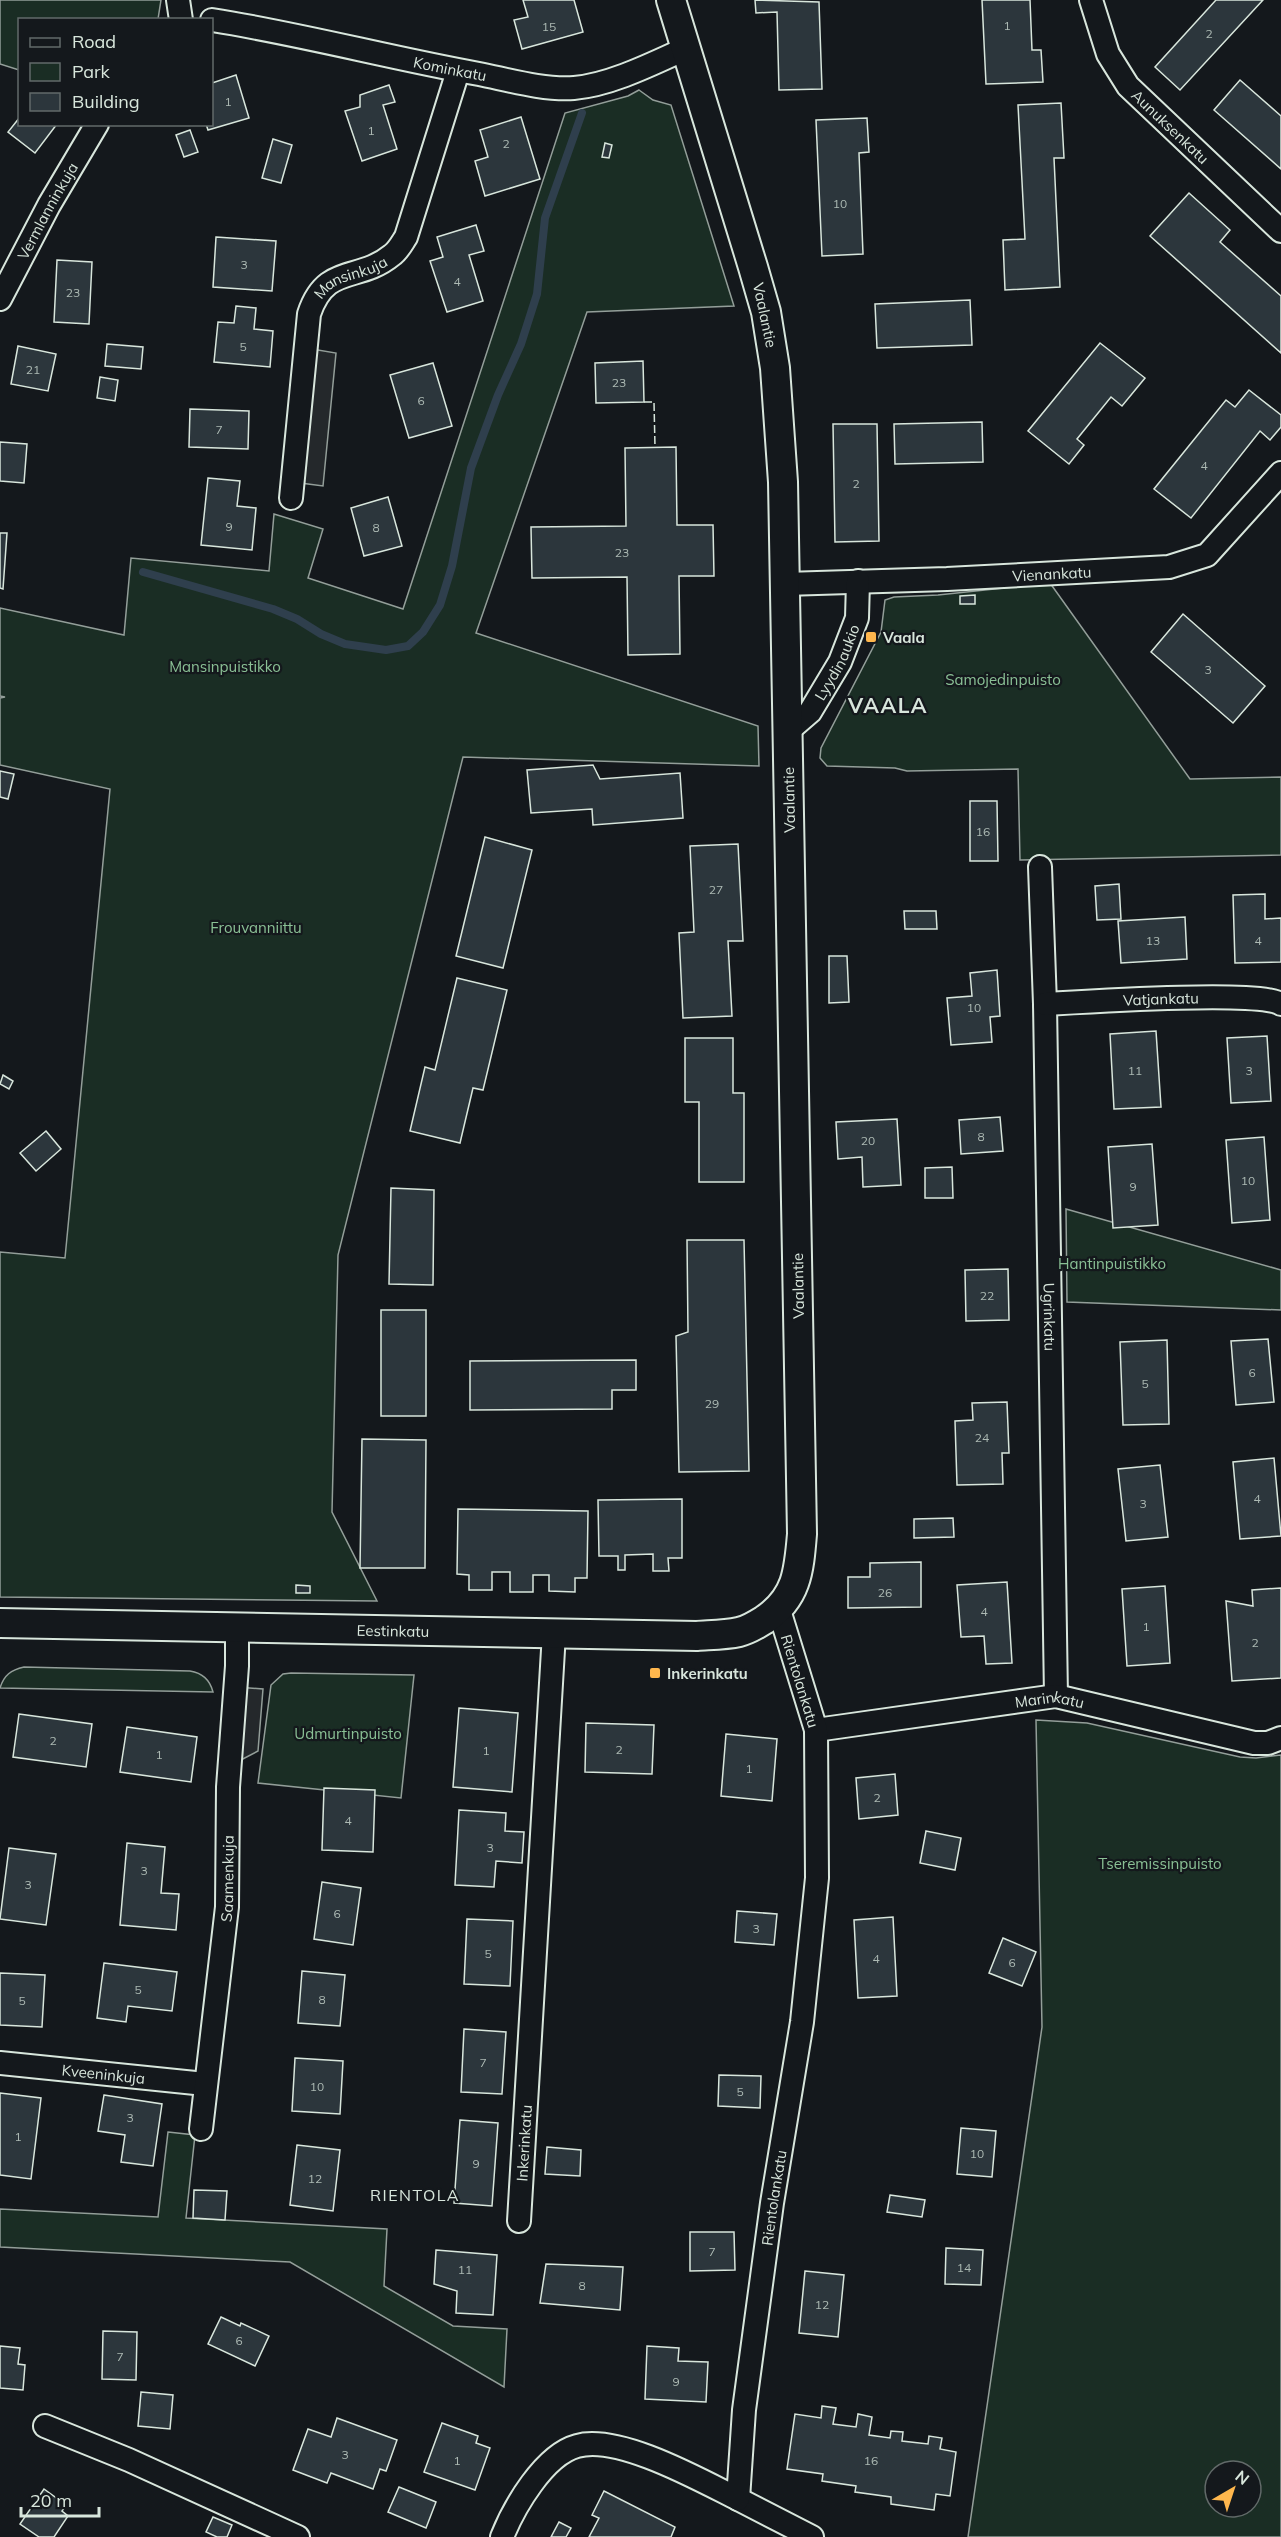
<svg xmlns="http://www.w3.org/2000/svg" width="1281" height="2537" viewBox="0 0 1281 2537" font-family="Mulish,sans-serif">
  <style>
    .green { fill: #1a2d24; stroke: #939e99; stroke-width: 1.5; fill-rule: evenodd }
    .parking { fill: #24282b; stroke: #939e99; stroke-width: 1.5 }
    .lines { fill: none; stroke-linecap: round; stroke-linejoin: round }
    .stream { stroke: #2f3f4d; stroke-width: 8 }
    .building { fill: #2c363c; stroke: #d8e6dc; stroke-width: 1.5 }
    .minor-casing { stroke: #d8e6dc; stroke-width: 26 }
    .tertiary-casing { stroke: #d8e6dc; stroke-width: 32 }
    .minor { stroke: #14181c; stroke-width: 22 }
    .tertiary { stroke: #14181c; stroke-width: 28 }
    .fence { stroke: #d8e6dc; stroke-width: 1.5; stroke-dasharray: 8 3; stroke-linecap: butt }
    .poi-dot { fill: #ffb74d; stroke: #14181c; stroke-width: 2 }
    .labels { text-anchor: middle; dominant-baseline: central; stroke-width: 4.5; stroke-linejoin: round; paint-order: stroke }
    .number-label { font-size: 12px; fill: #adbab4 }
    .street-label { font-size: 15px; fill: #d8e6dc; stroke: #14181c }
    .poi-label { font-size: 15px; font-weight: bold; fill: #d8e6dc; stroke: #14181c; text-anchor: start }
    .park-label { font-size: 15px; fill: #8ac095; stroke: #14181c }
    .neighbourhood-label { font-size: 16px; letter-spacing: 1.5px; fill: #d8e6dc; stroke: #14181c }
    .district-label { font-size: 21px; font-weight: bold; letter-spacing: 1.5px; fill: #d8e6dc; stroke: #14181c }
  </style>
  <rect width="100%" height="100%" fill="#14181c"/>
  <g class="green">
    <polygon points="0,0 161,0 158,19 20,20 19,70 0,64"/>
    <polygon points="639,90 653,100 671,105 734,306 587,312 476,633 758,726 759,766 463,757 338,1255 332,1512 377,1601 0,1597 0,1252 65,1258 110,789 0,765 0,698 5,697 0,696 0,608 124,635 131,558 269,571 274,514 323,529 308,578 403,609 565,113 628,96"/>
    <polygon points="1050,583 1190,779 1281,777 1281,855 1020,860 1018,769 907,771 895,768 827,766 820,758 821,748 881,632 885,600 894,597 938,595"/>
    <polygon points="1066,1209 1281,1270 1281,1310 1067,1302"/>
    <path d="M24,1667L190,1671C203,1673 210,1680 213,1692L0,1688C4,1675 11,1670 24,1667Z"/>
    <polygon points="291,1673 414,1675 401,1798 258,1783 271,1685 283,1674"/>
    <path d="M1036,1720L1087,1723L1240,1757L1256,1758L1281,1755V2537H968L1042,2027ZM1215,2471H1251V2507H1215Z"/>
    <polygon points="168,2132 195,2135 186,2218 387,2229 384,2286 453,2326 507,2329 504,2387 290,2262 0,2247 0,2209 158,2217"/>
  </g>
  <g class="parking">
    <polygon points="306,348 336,353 323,486 293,482"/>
    <polygon points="236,1687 263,1689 258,1751 239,1761"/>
  </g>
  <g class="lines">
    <polyline class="stream" points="143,572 273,609 297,619 321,634 345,644 386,650 408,646 423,632 440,605 452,566 471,468 498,395 521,344 537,294 545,218 582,113"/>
  </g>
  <g class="building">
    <polygon points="523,0 574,0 583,32 522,49 514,20 528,17"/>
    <polygon points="755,0 819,2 822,89 779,90 777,12 756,13"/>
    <polygon points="982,0 1030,0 1032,50 1041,50 1043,82 986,84"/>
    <polygon points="1216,0 1263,0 1180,90 1155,67"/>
    <polygon points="236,75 249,118 208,130 206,124 212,124 212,83"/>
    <polygon points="1240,80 1281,116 1281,169 1214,110"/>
    <polygon points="389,85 395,102 383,105 397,149 362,161 345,111 360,107 360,95"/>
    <polygon points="1061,103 1064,158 1054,158 1060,287 1005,290 1003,240 1025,239 1018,105"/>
    <polygon points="20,117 20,124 57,124 35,153 8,132"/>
    <polygon points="521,117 540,179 485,196 475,161 488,157 480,130"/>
    <polygon points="867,118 869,152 859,153 863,254 822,256 816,120"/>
    <polygon points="190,130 198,152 184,157 176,135"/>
    <polygon points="273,139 292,145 281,183 262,178"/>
    <polygon points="605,143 612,145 609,158 602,157"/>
    <polygon points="1189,193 1230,230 1220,242 1281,296 1281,353 1150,236"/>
    <polygon points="476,225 484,251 469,255 483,301 447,312 430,261 443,257 437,237"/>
    <polygon points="216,237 276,241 272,291 213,287"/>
    <polygon points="57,260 92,262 89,324 54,322"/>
    <polygon points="970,300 972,345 877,348 875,304"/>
    <polygon points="236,306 256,308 254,329 273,331 270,367 214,362 218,322 234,323"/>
    <polygon points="1100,343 1145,378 1122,406 1111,397 1077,439 1084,445 1069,464 1028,431"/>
    <polygon points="107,344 143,347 141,369 105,366"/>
    <polygon points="18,346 56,354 48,391 11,384"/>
    <polygon points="643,361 644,402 596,403 595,363"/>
    <polygon points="433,363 452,426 409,438 390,375"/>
    <polygon points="100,377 118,380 115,401 97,398"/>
    <polygon points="1249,390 1281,415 1281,427 1270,440 1260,431 1191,518 1154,489 1226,400 1235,407"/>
    <polygon points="190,409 249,411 248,449 189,447"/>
    <polygon points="982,422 983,462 895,464 894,424"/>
    <polygon points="833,424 877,424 879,541 835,542"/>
    <polygon points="0,442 27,444 24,483 0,481"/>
    <polygon points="676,447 677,525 713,525 714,576 679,576 680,654 628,655 627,577 532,578 531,527 626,526 625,448"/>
    <polygon points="208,478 240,481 237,506 256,508 252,550 201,545"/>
    <polygon points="388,497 402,546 364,556 351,508"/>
    <polygon points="0,533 7,533 3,589 0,588"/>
    <polygon points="975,595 975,604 960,604 960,596"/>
    <polygon points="1183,614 1265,686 1233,723 1151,652"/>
    <polygon points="593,765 600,779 680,773 683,818 593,825 592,809 531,813 527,770"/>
    <polygon points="0,771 14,774 8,799 0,797"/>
    <polygon points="970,801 997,801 998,861 970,861"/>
    <polygon points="485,837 532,850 503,968 456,956"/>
    <polygon points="738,844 743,941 728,941 732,1016 683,1018 679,933 694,932 690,846"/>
    <polygon points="1119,884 1121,919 1097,920 1095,886"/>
    <polygon points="1265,894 1265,919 1281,918 1281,962 1235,963 1233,895"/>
    <polygon points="904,911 936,911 937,929 905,929"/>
    <polygon points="1185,917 1187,959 1121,963 1118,921"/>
    <polygon points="829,956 847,956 849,1002 829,1003"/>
    <polygon points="997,970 1000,1016 990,1017 992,1042 951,1045 947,998 972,996 970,973"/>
    <polygon points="457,978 507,990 483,1090 473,1088 460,1143 410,1131 425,1067 435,1070"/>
    <polygon points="1156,1031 1161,1107 1114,1109 1110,1034"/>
    <polygon points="1267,1036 1271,1101 1231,1103 1227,1038"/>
    <polygon points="685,1038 733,1038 733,1093 744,1093 744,1182 699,1182 699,1102 685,1102"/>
    <polygon points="3,1075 13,1081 9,1089 0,1084"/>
    <polygon points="1000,1117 1003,1151 961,1154 959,1120"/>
    <polygon points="897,1119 901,1185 863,1187 862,1157 838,1159 836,1122"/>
    <polygon points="46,1131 61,1149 36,1171 20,1153"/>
    <polygon points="1264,1137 1270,1220 1232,1223 1226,1140"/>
    <polygon points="1152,1144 1158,1225 1113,1228 1108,1147"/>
    <polygon points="952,1167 953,1198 925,1198 925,1168"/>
    <polygon points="391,1188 434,1190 433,1285 389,1284"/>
    <polygon points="687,1240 744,1240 749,1471 679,1472 676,1336 688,1332"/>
    <polygon points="1008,1269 1009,1320 966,1321 965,1270"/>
    <rect x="381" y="1310" width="45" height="106"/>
    <polygon points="1268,1339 1274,1402 1236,1405 1231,1341"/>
    <polygon points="1167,1340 1169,1424 1123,1425 1120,1342"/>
    <polygon points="636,1360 636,1390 612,1390 612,1409 470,1410 470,1361"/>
    <polygon points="1007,1402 1009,1453 1002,1453 1003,1484 957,1485 955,1421 973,1420 972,1403"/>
    <polygon points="362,1439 426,1440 425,1568 360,1568"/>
    <polygon points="1274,1458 1281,1536 1240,1539 1233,1462"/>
    <polygon points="1160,1465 1168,1537 1126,1541 1118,1469"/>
    <polygon points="682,1499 682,1558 668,1558 669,1571 653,1571 653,1554 625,1555 625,1570 618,1570 618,1556 599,1556 598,1500"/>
    <polygon points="458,1509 588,1511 587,1578 575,1578 575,1592 549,1591 549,1575 533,1575 533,1592 510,1592 510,1572 492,1572 492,1590 469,1590 469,1575 457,1574"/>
    <polygon points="953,1518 954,1537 914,1538 914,1519"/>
    <polygon points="921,1562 921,1607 848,1608 848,1577 870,1577 870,1563"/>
    <polygon points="1007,1582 1012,1663 986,1664 984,1636 961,1637 957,1585"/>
    <polygon points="296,1585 310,1586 310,1593 296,1593"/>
    <polygon points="1165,1586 1170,1663 1127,1666 1122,1589"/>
    <polygon points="1281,1588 1281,1678 1232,1681 1226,1601 1253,1606 1252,1590"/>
    <polygon points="459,1708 518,1713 512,1792 453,1787"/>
    <polygon points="19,1714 92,1724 86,1767 13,1757"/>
    <polygon points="586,1723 654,1725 652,1774 585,1772"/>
    <polygon points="127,1727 197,1737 191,1782 120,1772"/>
    <polygon points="726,1734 777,1739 772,1801 721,1796"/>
    <polygon points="895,1774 898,1815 859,1819 856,1778"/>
    <polygon points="324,1788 375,1790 373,1852 322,1850"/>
    <polygon points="459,1810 506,1813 505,1831 524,1832 522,1863 496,1861 494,1887 455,1885"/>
    <polygon points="926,1831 961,1838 955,1870 920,1863"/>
    <polygon points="127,1843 165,1847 161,1893 179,1894 176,1930 120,1925"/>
    <polygon points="9,1848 56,1854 46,1925 0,1919"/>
    <polygon points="322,1882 361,1888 353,1945 314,1939"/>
    <polygon points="737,1911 777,1914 774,1945 735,1942"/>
    <polygon points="893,1917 897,1996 858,1998 854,1920"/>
    <polygon points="467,1919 513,1921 510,1986 464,1984"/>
    <polygon points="1003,1938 1036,1952 1022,1986 989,1973"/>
    <polygon points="104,1963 177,1972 172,2011 128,2006 126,2022 97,2018"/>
    <polygon points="302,1971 345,1975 340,2026 298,2023"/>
    <polygon points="0,1973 45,1975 42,2027 0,2025"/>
    <polygon points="464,2029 506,2032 502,2094 461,2092"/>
    <polygon points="295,2058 343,2061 340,2114 292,2111"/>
    <polygon points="719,2075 761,2076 760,2108 718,2106"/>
    <polygon points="0,2093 41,2098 31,2179 0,2175"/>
    <polygon points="104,2095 162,2104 153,2166 121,2162 125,2135 98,2131"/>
    <polygon points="460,2120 498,2123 492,2206 454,2203"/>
    <polygon points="961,2128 996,2131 992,2177 957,2174"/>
    <polygon points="297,2145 340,2150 333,2211 290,2205"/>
    <polygon points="547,2147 581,2150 580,2176 545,2174"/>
    <polygon points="194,2190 227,2191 225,2220 193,2218"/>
    <polygon points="890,2195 925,2200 922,2217 887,2212"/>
    <polygon points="690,2232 734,2232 735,2270 690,2271"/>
    <polygon points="946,2248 983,2250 981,2285 945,2284"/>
    <polygon points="436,2250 497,2255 493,2315 456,2313 457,2291 434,2284"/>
    <polygon points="546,2264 623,2267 620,2310 540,2303"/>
    <polygon points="805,2271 844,2275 838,2337 799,2333"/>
    <polygon points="221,2317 240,2326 241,2323 269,2336 255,2366 208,2344"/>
    <polygon points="103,2331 137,2332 136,2380 102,2379"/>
    <polygon points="0,2346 20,2348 18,2364 25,2365 23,2390 0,2388"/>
    <polygon points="647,2346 679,2348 678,2361 708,2362 706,2402 645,2399"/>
    <polygon points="141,2392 173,2395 170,2429 138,2426"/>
    <polygon points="822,2406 836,2408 833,2424 856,2427 858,2414 872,2417 869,2435 890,2438 891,2431 903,2432 902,2441 928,2444 929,2436 942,2438 940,2449 956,2452 950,2496 936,2494 934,2510 891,2504 891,2497 855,2492 856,2486 822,2481 823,2474 787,2469 795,2414 821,2418"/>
    <polygon points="337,2418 397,2440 386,2471 380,2469 373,2489 331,2473 327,2483 293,2470 308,2429 331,2437"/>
    <polygon points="442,2423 478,2436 476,2443 490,2448 475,2490 424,2472"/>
    <polygon points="399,2487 436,2502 426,2528 388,2512"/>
    <polygon points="44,2489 66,2505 62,2511 68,2516 54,2537 39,2537 20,2524"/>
    <polygon points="604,2491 675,2527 671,2537 589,2537 599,2518 592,2515"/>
    <polygon points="213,2517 232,2525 227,2537 217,2537 206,2532"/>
    <polygon points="559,2522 571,2528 566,2537 551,2537"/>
  </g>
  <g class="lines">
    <g class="minor-casing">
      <g id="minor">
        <polyline points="178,0 181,20"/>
        <path id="s1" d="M1091,0L1108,54L1128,86L1281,231"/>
        <path id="s2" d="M212,20C301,34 390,58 479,74C509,80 543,90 574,88C610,85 652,64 685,49"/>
        <path id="s3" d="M0,299L49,205L97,124"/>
        <path id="s4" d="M291,498L309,314C326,263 358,283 392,255C398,251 402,243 406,237L458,71"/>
        <path id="s5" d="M785,584L947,579L1169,567L1207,555L1281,473"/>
        <path id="s6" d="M788,731L810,712L840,662L857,618L858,581"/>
        <path id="s7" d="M1040,867L1045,1004L1056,1696"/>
        <path id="s8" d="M1045,1004C1080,1002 1263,990 1281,1004"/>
        <path id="s9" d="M816,1730L1056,1696L1254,1743H1268L1281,1738"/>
        <path id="s10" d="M0,2063L205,2084"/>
        <path id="s11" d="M201,2129L227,1907L228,1787L237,1666V1627"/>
        <path id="s12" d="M519,2221L554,1633"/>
        <polyline points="45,2426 129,2460 298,2537"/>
        <polyline points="738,2499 812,2537"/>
        <path id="s13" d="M502,2537C514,2507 544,2455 577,2446C618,2434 700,2480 738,2499L744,2410L772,2203L802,2022L817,1878L816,1730L779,1610"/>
      </g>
    </g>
    <g class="tertiary-casing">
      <g id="tertiary">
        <path id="s14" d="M0,1623L697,1636C710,1635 725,1635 739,1632C748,1630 756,1625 764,1620C797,1598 799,1571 802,1534L783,482L775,368L766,312L753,267L671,0"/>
      </g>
    </g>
    <use href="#minor" class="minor"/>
    <use href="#tertiary" class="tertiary"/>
    <polyline class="fence" points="644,402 654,402 655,447"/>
  </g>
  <g class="poi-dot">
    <rect x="865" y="631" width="12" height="12" rx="3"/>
    <rect x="649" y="1667" width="12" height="12" rx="3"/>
  </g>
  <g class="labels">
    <g class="number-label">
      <text x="1007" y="25">1</text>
      <text x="549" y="26">15</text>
      <text x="1209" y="33">2</text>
      <text x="228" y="101">1</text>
      <text x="371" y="130">1</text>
      <text x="506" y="143">2</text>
      <text x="840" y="203">10</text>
      <text x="244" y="264">3</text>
      <text x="457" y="281">4</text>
      <text x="73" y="292">23</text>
      <text x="243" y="346">5</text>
      <text x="33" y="369">21</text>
      <text x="619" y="382">23</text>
      <text x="421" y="400">6</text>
      <text x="219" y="429">7</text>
      <text x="1204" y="465">4</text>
      <text x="856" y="483">2</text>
      <text x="229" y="526">9</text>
      <text x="376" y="527">8</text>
      <text x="622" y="552">23</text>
      <text x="1208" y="669">3</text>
      <text x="983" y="831">16</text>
      <text x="716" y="889">27</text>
      <text x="1153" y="940">13</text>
      <text x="1258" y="940">4</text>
      <text x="974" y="1007">10</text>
      <text x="1135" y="1070">11</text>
      <text x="1249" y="1070">3</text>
      <text x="981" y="1136">8</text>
      <text x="868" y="1140">20</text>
      <text x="1248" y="1180">10</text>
      <text x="1133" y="1186">9</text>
      <text x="987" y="1295">22</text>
      <text x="1252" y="1372">6</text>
      <text x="1145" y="1383">5</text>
      <text x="712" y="1403">29</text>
      <text x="982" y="1437">24</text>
      <text x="1257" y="1498">4</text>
      <text x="1143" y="1503">3</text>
      <text x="885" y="1592">26</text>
      <text x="984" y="1611">4</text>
      <text x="1146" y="1626">1</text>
      <text x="1255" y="1642">2</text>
      <text x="53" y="1740">2</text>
      <text x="619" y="1749">2</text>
      <text x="486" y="1750">1</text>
      <text x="159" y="1754">1</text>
      <text x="749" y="1768">1</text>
      <text x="877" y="1797">2</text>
      <text x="348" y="1820">4</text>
      <text x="490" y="1847">3</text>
      <text x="144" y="1870">3</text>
      <text x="28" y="1884">3</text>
      <text x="337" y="1913">6</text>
      <text x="756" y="1928">3</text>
      <text x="488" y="1953">5</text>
      <text x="876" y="1958">4</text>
      <text x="1012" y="1962">6</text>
      <text x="138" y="1989">5</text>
      <text x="322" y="1999">8</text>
      <text x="22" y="2000">5</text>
      <text x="483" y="2062">7</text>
      <text x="317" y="2086">10</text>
      <text x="740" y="2091">5</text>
      <text x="130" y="2117">3</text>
      <text x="18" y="2136">1</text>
      <text x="977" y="2153">10</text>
      <text x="476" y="2163">9</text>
      <text x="315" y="2178">12</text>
      <text x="712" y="2251">7</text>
      <text x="964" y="2267">14</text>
      <text x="465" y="2269">11</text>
      <text x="582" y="2285">8</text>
      <text x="822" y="2304">12</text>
      <text x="239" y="2340">6</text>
      <text x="120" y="2356">7</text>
      <text x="676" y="2381">9</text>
      <text x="345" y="2454">3</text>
      <text x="457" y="2460">1</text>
      <text x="871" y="2460">16</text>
    </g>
    <g class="street-label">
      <text stroke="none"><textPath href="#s2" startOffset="243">Kominkatu</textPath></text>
      <text stroke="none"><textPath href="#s1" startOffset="153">Aunuksenkatu</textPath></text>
      <text stroke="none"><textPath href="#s3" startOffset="100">Vermlanninkuja</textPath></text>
      <text stroke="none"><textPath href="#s4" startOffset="244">Mansinkuja</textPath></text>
      <text transform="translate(765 315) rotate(78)">Vaalantie</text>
      <text stroke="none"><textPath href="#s5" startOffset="267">Vienankatu</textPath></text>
      <text stroke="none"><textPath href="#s6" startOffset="86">Lyydinaukio</textPath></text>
      <text transform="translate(789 800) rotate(-91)">Vaalantie</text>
      <text stroke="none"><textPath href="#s8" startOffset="116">Vatjankatu</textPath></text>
      <text transform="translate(798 1286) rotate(-91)">Vaalantie</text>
      <text stroke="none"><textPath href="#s7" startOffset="450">Ugrinkatu</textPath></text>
      <text stroke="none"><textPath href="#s14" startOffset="393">Eestinkatu</textPath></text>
      <text transform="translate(800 1681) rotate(73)">Rientolankatu</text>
      <text stroke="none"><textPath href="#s9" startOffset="236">Marinkatu</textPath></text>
      <text stroke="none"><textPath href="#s11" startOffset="252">Saamenkuja</textPath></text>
      <text stroke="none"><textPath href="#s10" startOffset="104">Kveeninkuja</textPath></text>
      <text stroke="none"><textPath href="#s12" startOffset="78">Inkerinkatu</textPath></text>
      <text stroke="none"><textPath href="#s13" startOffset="597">Rientolankatu</textPath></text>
    </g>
    <g class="poi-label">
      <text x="883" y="637">Vaala</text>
      <text x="667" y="1673">Inkerinkatu</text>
    </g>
    <g class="park-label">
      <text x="225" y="666">Mansinpuistikko</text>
      <text x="1003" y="679">Samojedinpuisto</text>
      <text x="256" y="927">Frouvanniittu</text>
      <text x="1112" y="1263">Hantinpuistikko</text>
      <text x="348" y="1733">Udmurtinpuisto</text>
      <text x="1160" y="1863">Tseremissinpuisto</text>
    </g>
    <g class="neighbourhood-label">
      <text x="415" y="2195">RIENTOLA</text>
    </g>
    <g class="district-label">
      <text x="888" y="705">VAALA</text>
    </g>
  </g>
  <rect x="18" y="18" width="195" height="108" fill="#14181c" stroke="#626a69" stroke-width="1.5"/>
  <rect x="30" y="38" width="30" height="9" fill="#14181c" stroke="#626a69" stroke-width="1.5"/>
  <text x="72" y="48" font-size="18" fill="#d8e6dc">Road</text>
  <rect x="30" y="63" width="30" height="18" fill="#1a2d24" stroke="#626a69" stroke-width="1.5"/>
  <text x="72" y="78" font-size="18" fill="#d8e6dc">Park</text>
  <rect x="30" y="93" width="30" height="18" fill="#2c363c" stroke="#626a69" stroke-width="1.5"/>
  <text x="72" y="108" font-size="18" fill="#d8e6dc">Building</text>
  <g transform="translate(1233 2489) rotate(39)"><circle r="28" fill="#14181c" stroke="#626a69" stroke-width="1.5"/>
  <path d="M0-4.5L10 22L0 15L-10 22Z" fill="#ffb74d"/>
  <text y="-9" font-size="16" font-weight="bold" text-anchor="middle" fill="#d8e6dc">N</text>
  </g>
  <path d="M21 2507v9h78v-9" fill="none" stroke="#d8e6dc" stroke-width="3"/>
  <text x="30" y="2507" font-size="18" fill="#d8e6dc" stroke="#14181c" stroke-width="4.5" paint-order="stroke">20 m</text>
</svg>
